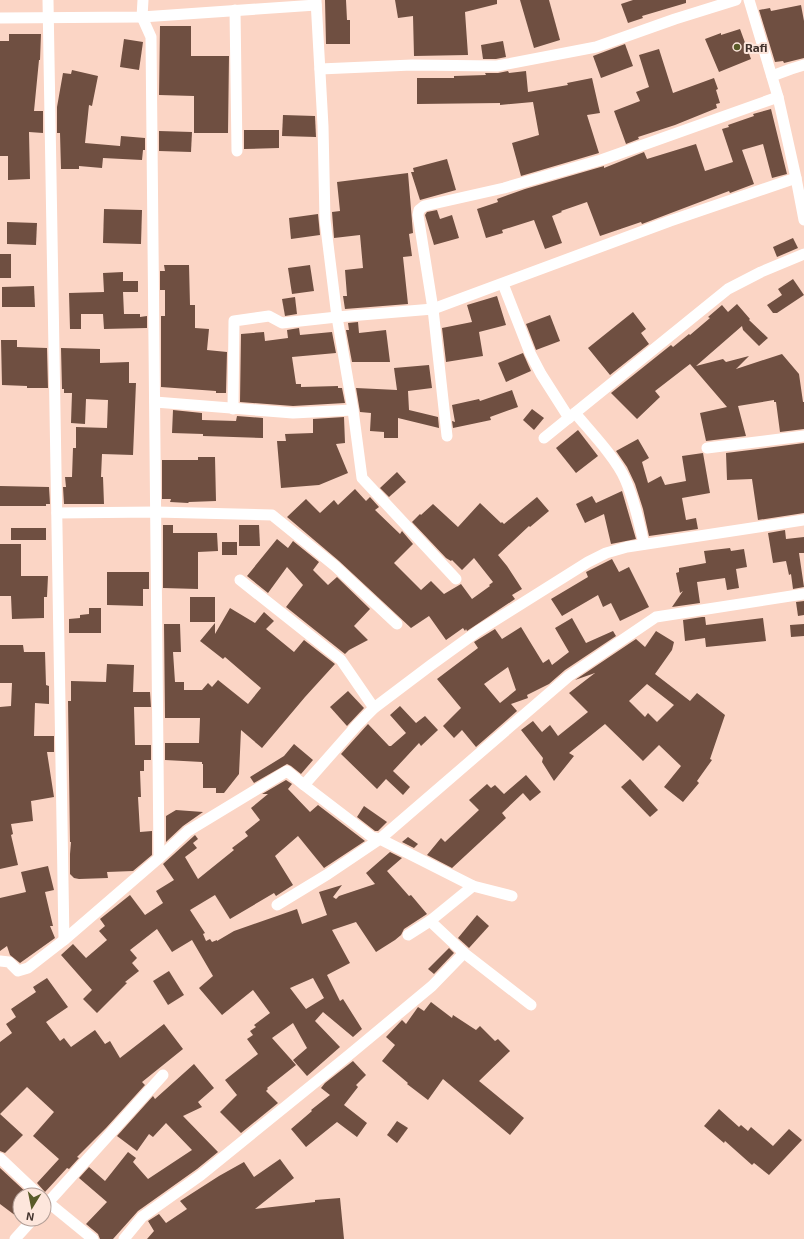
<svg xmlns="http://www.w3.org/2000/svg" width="804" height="1239" viewBox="0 0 804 1239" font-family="'Exo 2',sans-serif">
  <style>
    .building { fill: #6f4f41; fill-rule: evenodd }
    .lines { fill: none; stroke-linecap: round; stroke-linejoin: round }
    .minor { stroke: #fff; stroke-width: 11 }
    .poi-dot { fill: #595b29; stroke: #fde6dc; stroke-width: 1.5 }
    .labels { text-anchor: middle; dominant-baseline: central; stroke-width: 4; stroke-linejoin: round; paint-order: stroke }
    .poi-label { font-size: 12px; font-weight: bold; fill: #42332d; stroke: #fde6dc; text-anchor: start }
  </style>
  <rect width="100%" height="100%" fill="#fbd5c5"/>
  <g class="building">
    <polygon points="325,0 346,0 347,20 350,20 350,44 326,44"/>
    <polygon points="395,0 497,0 497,4 465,12 468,55 414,56 413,16 398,18"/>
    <polygon points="520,0 549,0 560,40 534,48"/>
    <polygon points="633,0 686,0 686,3 642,16 643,18 628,23 621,4"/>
    <polygon points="801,5 804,21 804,58 784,63 783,61 775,62 759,10 770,8 771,11"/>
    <polygon points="160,26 191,26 191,56 229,56 228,133 194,133 194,96 159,95"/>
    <polygon points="740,29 751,59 719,72 705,39 721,33 721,35"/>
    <polygon points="9,34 41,34 40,60 39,60 34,111 43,111 43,133 29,132 30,179 8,180 8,156 0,156 0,41 9,41"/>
    <polygon points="124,39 143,42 139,70 120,67"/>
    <polygon points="503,41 506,57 496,59 483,59 481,45"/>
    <polygon points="625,44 633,66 601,78 593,56"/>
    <polygon points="659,49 673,93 714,78 718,89 716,90 720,103 716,104 717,108 675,125 638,137 639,139 626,144 614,111 640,101 636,92 649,87 639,55"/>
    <polygon points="72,70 98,76 92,106 89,105 85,143 120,146 121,136 145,138 145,150 143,150 142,160 103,158 102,168 79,166 79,169 61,169 60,133 57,133 57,107 63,73 71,74"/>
    <polygon points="508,71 509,73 526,71 528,92 568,85 567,83 592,78 600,113 587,115 599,153 521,176 512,143 539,135 533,102 500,105 500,103 417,104 417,78 454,78 454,76 486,75 485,73 498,73"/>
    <polygon points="771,109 787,174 772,178 763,144 742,150 754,184 730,193 729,191 642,224 641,222 600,236 587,202 561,211 562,212 552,216 562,243 545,249 534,220 502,230 503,233 486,238 477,209 498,202 497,199 525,189 604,166 604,168 644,152 647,159 696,144 705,171 733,162 722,129 729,127 728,125 754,116 753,114"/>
    <polygon points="283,115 315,116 316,137 282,136"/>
    <polygon points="244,130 279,130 279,148 244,149"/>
    <polygon points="159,131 192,132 191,152 159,151"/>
    <polygon points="447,159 456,190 420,200 411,172 414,172 413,168"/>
    <polygon points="408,173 413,233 409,234 412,256 403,257 408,304 345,309 343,296 347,296 345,270 363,268 360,235 334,238 332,212 340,211 337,182"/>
    <polygon points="104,209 142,210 141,244 103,243"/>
    <polygon points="437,210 440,219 452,215 459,238 434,245 425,215 427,212"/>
    <polygon points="318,214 320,235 291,239 289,218"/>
    <polygon points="7,222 37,223 36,245 7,244"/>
    <polygon points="793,238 798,248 777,257 773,247"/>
    <rect x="0" y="254" width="11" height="24"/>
    <polygon points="164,265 189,265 190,305 195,305 195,328 209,329 207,350 227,352 226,393 216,393 216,391 161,387 161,316 165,316 165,290 160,290 160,271 165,271"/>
    <polygon points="310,265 314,291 292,294 288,268"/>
    <polygon points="123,272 123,281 138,281 138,292 123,292 124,314 140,314 140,317 147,316 147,328 104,329 103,314 81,314 81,329 70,329 69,293 104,292 103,273"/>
    <polygon points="793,279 804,295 777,313 773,313 767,305 782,295 778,289"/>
    <polygon points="34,286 35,307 2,307 2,287"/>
    <polygon points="497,296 506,325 479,332 483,356 446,362 442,328 472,322 467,305"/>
    <polygon points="295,297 297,314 285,316 282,299"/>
    <polygon points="737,304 750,319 749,320 768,338 759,346 743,330 742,326 696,366 723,359 726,362 749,356 736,369 782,354 799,374 803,402 804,402 804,429 780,432 776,402 774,402 774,400 738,406 746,436 706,441 700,413 727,407 690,364 655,391 660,397 637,419 611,393 671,345 673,347 689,334 690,335 710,318 708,317 722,305 728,312"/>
    <polygon points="633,312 646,329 641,333 649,344 610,375 588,348"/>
    <polygon points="550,315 560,341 536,350 526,324"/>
    <polygon points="358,322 359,333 386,330 390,362 352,362 346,330 349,330 348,323"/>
    <polygon points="299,328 300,335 332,332 336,353 292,357 296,384 301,384 301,387 338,386 338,388 342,388 345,403 293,406 240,402 241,334 264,332 265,341 288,338 287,330"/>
    <polygon points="1,340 17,340 17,347 47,348 48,388 27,388 27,386 2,385"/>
    <polygon points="61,348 100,349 100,363 129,362 129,383 136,383 133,455 102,454 101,477 103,477 104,504 64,504 63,487 66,487 65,477 72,477 73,448 76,448 76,427 107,428 108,400 86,399 85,424 71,423 72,393 64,393 64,389 62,389"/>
    <polygon points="523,353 531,371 506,382 498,363"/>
    <polygon points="429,365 432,388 408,391 409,410 438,417 439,428 398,418 398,438 384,438 384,432 370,431 371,413 360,412 356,388 397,390 394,368"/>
    <polygon points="512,390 518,407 490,417 491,420 453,428 452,421 455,422 452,405 479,399 480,401"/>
    <polygon points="532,409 544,418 534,430 523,420"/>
    <polygon points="173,410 202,413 202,420 236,421 237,416 263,418 263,438 203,436 203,434 172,433"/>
    <polygon points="344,417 345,443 336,444 348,473 319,485 281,488 277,441 286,441 285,434 313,433 313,419"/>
    <polygon points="578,430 598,456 576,473 556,448"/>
    <polygon points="638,439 649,458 642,462 648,483 661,476 665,485 686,481 682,456 703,453 710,493 682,498 686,520 696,518 698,529 649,536 643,509 635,484 627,467 616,451"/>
    <polygon points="804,443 804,513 758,520 752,479 727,480 726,453"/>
    <polygon points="198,457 215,457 216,501 189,502 188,503 170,502 171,499 162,499 162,460 198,460"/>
    <polygon points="397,472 406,482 389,497 380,488"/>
    <polygon points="0,486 49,487 50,504 46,504 46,506 0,506"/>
    <polygon points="355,489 366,501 370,497 379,507 375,510 400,534 402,531 413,544 394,563 421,590 431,581 444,594 461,584 472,599 490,586 489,585 493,582 474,558 462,570 452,560 451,561 446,558 412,522 420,514 421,515 433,504 458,527 480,503 501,523 502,522 504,524 537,497 549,511 530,527 529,526 498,555 507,566 522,589 512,595 515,599 467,631 466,629 465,631 463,628 446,640 429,616 411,628 339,561 287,517 306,499 320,513 334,500 338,505"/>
    <polygon points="622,491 636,539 611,544 604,514 585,523 576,504 592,496 596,503"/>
    <polygon points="163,525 173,525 173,533 217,533 218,551 198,552 198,589 163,588"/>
    <polygon points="239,525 259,525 260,546 239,546"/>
    <rect x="11" y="528" width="35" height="12"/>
    <polygon points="785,530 786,539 804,537 804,553 799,553 804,587 793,589 791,574 789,575 786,561 773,563 768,533"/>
    <polygon points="277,539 288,548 293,541 319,562 313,570 328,585 337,577 370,609 354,626 368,640 349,650 345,654 286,607 303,585 287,567 268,593 247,576"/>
    <rect x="222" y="542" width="15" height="13"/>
    <polygon points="0,544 21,544 21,576 48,576 47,597 44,597 44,618 12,619 11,596 0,596"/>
    <polygon points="730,548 731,551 744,549 747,567 736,569 739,588 727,590 725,578 697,582 700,603 672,607 683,591 680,593 676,573 679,572 679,568 706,563 704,551"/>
    <polygon points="612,559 619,572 629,567 649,607 620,621 611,603 603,607 598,595 562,616 551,599 588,577 586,572"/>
    <polygon points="107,572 149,572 149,589 143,589 143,606 107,605"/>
    <rect x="190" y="597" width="25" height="25"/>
    <polygon points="804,601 804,615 798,616 796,602"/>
    <polygon points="89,608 101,608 101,633 69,633 69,619 80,618 80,615 89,614"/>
    <polygon points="230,608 255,623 264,612 274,621 266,629 294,652 304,640 335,664 305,697 262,748 241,730 239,774 224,793 216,793 216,788 203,788 203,764 202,764 202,762 165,760 165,743 199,743 200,718 165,718 164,624 180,624 181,652 173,652 175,682 184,682 184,690 202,690 208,683 212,687 218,680 248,704 261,688 225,657 223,659 200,641 215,623 215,634"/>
    <polygon points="702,617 705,617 706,625 763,618 766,641 706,647 705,638 685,641 683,620"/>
    <path d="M572,618L586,643L613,631L616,636L565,670L549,684L527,695L528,698L511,704L517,711L476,747L462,730L454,738L443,726L461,708L437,679L478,648L474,642L495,629L502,639L521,627L543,663L549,659L552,665L569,652L555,628ZM508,667L516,690L500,703L484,684Z"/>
    <polygon points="804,624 804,636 791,637 790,625"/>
    <path d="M656,631L674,642L672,650L655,674L690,701L697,693L725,715L710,759L712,760L697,781L699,783L683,802L664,787L681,766L659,745L643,761L605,724L569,753L574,756L554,781L542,762L543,758L521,730L533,721L542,732L550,725L558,736L588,712L569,693L595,673L575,680L636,639L645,647ZM647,684L674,705L657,722L648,713L645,717L629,701Z"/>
    <polygon points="0,645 23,645 24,652 45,652 46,685 49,686 49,704 35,703 34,736 54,736 54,752 47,752 54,797 31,801 33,821 11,824 13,834 11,835 18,865 0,869 0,707 11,706 12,683 0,683"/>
    <polygon points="107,664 134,665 133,692 150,692 151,707 134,707 135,745 151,745 151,760 144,760 144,771 140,771 141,797 138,797 140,832 152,831 152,855 133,871 107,872 108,878 79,879 74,878 70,874 70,854 71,842 70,842 68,701 71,701 71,681 106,682"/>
    <polygon points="348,691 364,708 347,726 330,707"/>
    <polygon points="400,706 416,723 425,716 438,730 421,746 419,743 393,771 410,787 403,795 386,779 377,789 341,754 368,724 389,746 391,746 406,733 390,715"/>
    <polygon points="294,744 313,760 301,774 291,766 287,764 254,783 250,777 284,756"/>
    <polygon points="526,775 541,792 530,801 523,793 502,813 506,818 452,868 427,855 441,838 445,842 479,810 469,800 487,784 491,788 495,785 504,794"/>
    <polygon points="630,779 658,810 650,817 621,787"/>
    <path d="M286,780L292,784L288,789L310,812L318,805L365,841L324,868L298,836L275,856L293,885L276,896L274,893L230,919L215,895L190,910L205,933L203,934L206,941L210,939L212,942L217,940V941L234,931L297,909L302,924L327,915L319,892L342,885L333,897L336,899L339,896L375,884L366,873L390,852L402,858L387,871L409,896L411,895L427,914L404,929L401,935L395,940L376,952L356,922L332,930L350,963L327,975L340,1001L343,999L362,1029L353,1037L323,1012L315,1021L340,1047L307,1076L293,1060L307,1048L293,1023L272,1038L296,1065L267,1088L268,1089L266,1091L278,1103L241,1133L220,1112L237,1095L225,1080L258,1054L247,1039L253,1035L250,1031L256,1027L254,1025L270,1013L253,990L222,1015L199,988L213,976L192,940L172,952L157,929L130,950L137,958L132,963L139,971L125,982L127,983L97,1013L83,999L92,990L61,955L73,944L86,958L107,940L99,931L105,926L100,919L130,895L145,915L163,903L156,891L174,880L163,864L195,835L198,839L193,843L197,848L185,857L198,879L234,850L232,848L248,836L245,832L260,820L251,808L268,794H262ZM313,978L324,998L306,1009L290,988Z"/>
    <polygon points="364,806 387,822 378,831 375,831 357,817"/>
    <polygon points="176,810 203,812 183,826 166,842 166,816"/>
    <polygon points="408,837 418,844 414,848 402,842"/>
    <polygon points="48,866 54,890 45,892 53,926 50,926 55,938 20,963 10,955 7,946 0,951 0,898 26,892 21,872"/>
    <polygon points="477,915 489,926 469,948 458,938"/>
    <polygon points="449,948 454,953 434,974 428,969"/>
    <polygon points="169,971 184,995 168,1005 153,981"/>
    <polygon points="47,978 68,1007 46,1022 60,1041 64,1038 71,1047 95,1030 105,1044 110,1041 120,1058 164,1024 183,1049 142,1082 145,1085 106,1128 77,1157 79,1158 69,1169 67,1168 45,1192 37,1183 59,1159 33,1136 54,1112 27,1087 0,1114 23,1135 5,1153 0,1151 0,1042 12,1033 6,1024 16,1017 11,1009 36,992 33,987"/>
    <polygon points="431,1002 452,1018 453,1015 476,1030 480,1026 495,1041 498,1039 510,1051 479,1081 524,1118 510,1135 443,1079 428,1100 407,1084 408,1083 382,1061 395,1045 386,1037 402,1020 406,1024 418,1007 424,1011"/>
    <polygon points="353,1061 366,1075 356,1085 358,1087 344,1105 367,1123 357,1137 337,1122 306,1147 291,1129 312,1111 311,1110 330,1095 321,1088 325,1083"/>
    <polygon points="194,1064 214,1088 198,1102 202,1107 183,1116 218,1152 197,1169 138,1211 113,1239 100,1239 98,1234 86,1224 107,1202 79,1178 89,1167 105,1181 128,1152 136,1158 133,1162 148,1179 192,1150 166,1123 153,1137 149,1134 137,1151 117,1136 153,1096 155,1099"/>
    <polygon points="719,1109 739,1127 741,1125 748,1131 751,1127 773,1146 789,1129 802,1140 769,1175 754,1163 752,1165 725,1141 724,1143 704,1126"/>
    <polygon points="397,1121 408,1128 397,1143 387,1135"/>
    <polygon points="280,1159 294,1178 255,1209 315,1202 315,1200 340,1198 344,1239 147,1239 154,1231 148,1221 159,1214 166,1223 187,1209 180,1201 219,1176 244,1162 254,1177"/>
    <polygon points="0,1168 29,1195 20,1195 20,1219 0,1204"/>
  </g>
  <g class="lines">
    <g class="minor">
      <polyline points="48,0 64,940"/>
      <polyline points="143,0 142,17 151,37 159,858"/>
      <polyline points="316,0 323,126 325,220 337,317 353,410 362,478 456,579"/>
      <polyline points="749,0 778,97 796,178 804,220"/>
      <polyline points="235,10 237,151"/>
      <polyline points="0,18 142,17 316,5"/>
      <polyline points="320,69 412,65 497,66 596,47 675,19 736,0"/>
      <polyline points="772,76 791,69 804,65"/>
      <polyline points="503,284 530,353 541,374 569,418"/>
      <polyline points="155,402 293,413 353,410"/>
      <polyline points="233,409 234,321 269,316 282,323 337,317 433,309 670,221 796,178"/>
      <path d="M575,413C590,431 616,458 625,479C634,499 639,522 644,544"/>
      <polyline points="447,436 433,309 418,215 419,210 424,206 504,188 601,160 778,97"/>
      <polyline points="544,438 728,289 761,272 804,254"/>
      <polyline points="707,448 804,436"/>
      <polyline points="57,513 156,512 272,515 335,566 397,624"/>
      <polyline points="240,580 341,660 374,708"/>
      <polyline points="304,785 357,725 374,708 431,665 478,631 588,562 606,553 627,547 804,520"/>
      <polyline points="277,905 328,874 380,839 569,676 656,617 804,594"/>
      <polyline points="430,921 464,953 531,1005"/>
      <polyline points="408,935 430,921 473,886"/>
      <polyline points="0,961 9,962 18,971 28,968 64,940 159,858 188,831 287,771 304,785 372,837 380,839 473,886 512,896"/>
      <polyline points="0,1158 39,1195"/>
      <polyline points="44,1199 93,1239"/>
      <polyline points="44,1207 163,1075"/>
      <polyline points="15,1239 33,1219"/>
      <polyline points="124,1239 142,1217 201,1175 349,1055 432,986 464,953"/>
    </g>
  </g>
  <circle class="poi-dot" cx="737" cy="47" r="4"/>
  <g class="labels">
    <g class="poi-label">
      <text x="745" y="47">Rafi</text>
    </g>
  </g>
  <g transform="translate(32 1207) rotate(190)"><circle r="19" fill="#fde6dc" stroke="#b29e96"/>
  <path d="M0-3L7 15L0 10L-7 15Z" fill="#595b29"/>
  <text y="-6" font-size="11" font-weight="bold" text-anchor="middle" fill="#42332d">N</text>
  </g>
</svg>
